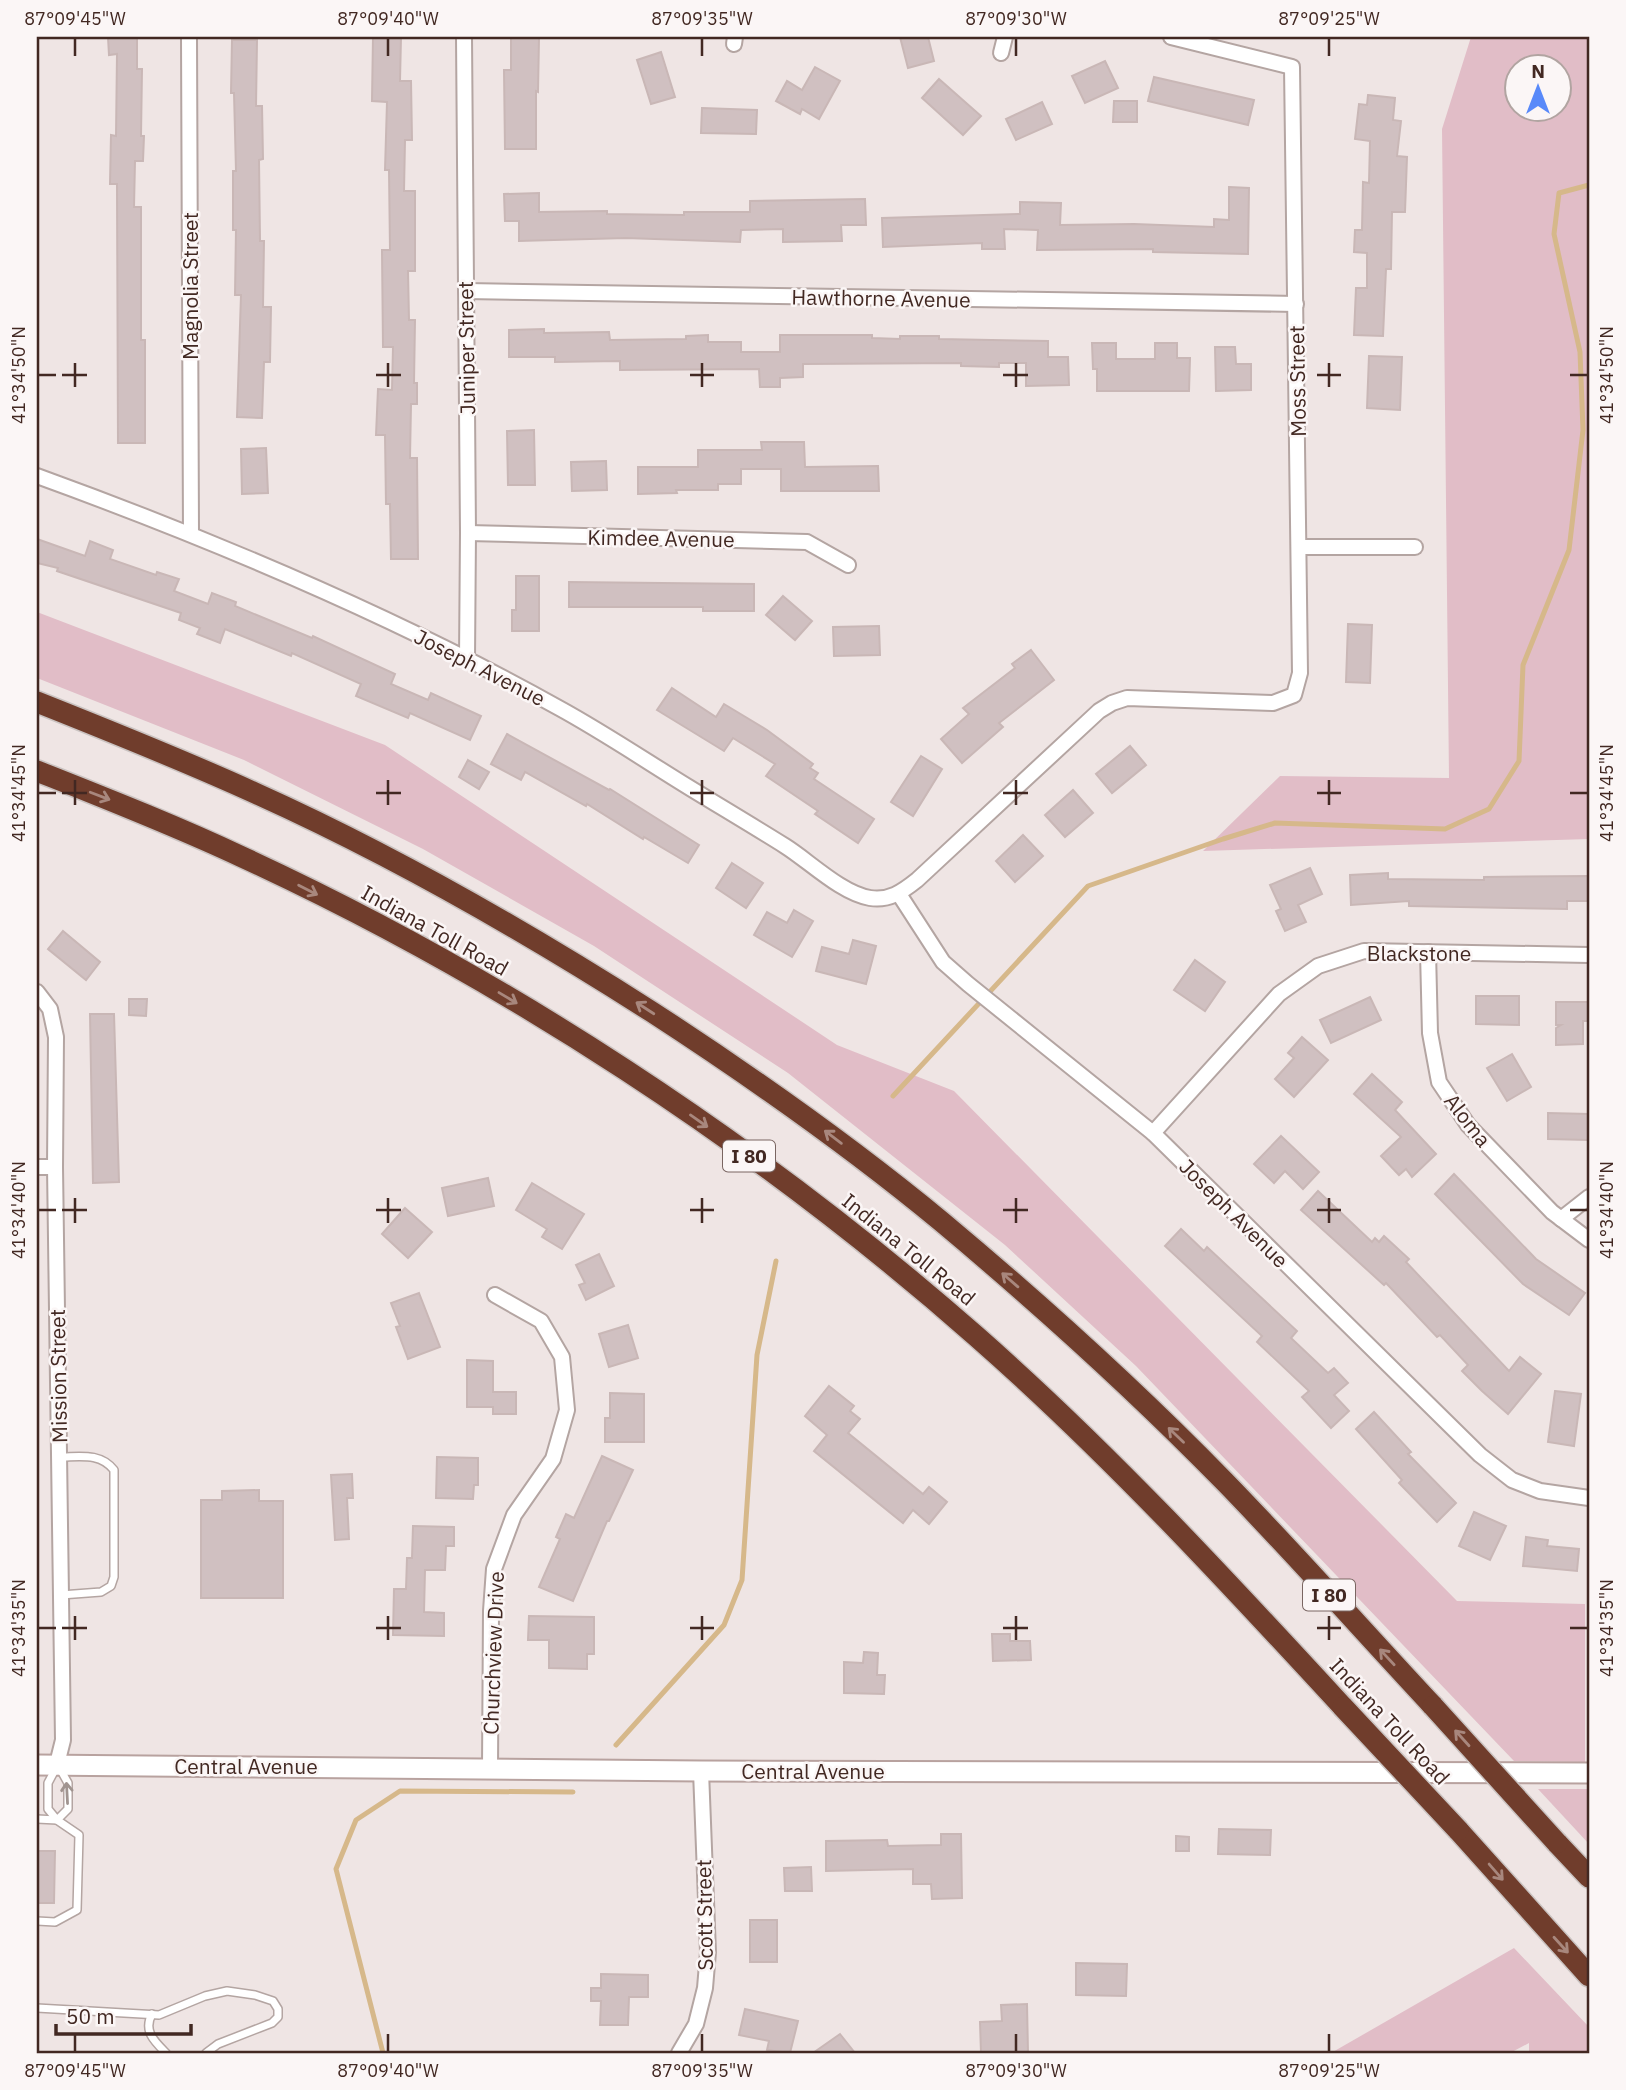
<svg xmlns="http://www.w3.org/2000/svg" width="1626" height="2090" viewBox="0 0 1626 2090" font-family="'IBM Plex Sans',sans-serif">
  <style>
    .green { fill: #e1bdc7; fill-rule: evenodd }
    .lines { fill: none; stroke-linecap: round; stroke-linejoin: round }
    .stream { stroke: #d6b88a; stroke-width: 5 }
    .building { fill: #d0c0c1; stroke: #c9b7b6; stroke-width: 2 }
    .lane-casing { stroke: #b4a5a2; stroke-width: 10 }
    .street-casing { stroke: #b4a5a2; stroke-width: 18 }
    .secondary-casing { stroke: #b8a29f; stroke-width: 23 }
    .highway-casing { stroke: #cac3c1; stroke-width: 24 }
    .lane { stroke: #fff; stroke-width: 7 }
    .street { stroke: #fff; stroke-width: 14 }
    .secondary { stroke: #fff; stroke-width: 19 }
    .highway { stroke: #703d2c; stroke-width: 21 }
    .highway-bridge-casing { stroke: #cac3c1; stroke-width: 24; stroke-linecap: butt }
    .highway-bridge { stroke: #703d2c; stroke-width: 21 }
    .oneway { stroke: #a8877d }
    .oneway2 { stroke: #a09490 }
    .ticks { fill: none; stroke: #422822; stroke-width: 2.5 }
    .labels { text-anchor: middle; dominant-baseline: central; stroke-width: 5; stroke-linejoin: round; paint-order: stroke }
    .shield { fill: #fbf6f6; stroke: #7a6662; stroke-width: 2 }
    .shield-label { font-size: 19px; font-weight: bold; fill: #422822 }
    .street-label { font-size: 21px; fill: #422822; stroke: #fbf6f6 }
    .neatline { fill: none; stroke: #422822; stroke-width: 2.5 }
    .ticks-label { font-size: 18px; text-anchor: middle; fill: #422822 }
  </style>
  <rect width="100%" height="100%" fill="#efe5e4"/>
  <g class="green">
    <path d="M1471,37H1589V839L1203,851L1280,776L1449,778L1442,129ZM1518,66H1560V108H1518Z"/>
    <polygon points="37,612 385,745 837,1045 954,1091 1457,1601 1585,1604 1585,1762 1514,1761 1136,1366 1005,1245 788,1073 594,946 423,849 244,760 37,678"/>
    <polygon points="1538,1789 1589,1789 1589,1844"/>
    <polygon points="1514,1948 1589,2027 1589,2053 1529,2053 1529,2043 1510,2053 1331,2053"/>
  </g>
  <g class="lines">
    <g class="stream">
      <polyline points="893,1096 1088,886 1223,839 1275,823 1445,829 1489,809 1519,761 1523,665 1569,550 1583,430 1580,352 1554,234 1559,193 1589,185"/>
      <polyline points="616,1745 724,1625 742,1580 757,1355 776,1261"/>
      <polyline points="383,2053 336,1869 356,1820 400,1791 573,1792"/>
    </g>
  </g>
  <g class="building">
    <polygon points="108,37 137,37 137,69 142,69 141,136 144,136 143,161 135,161 134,207 141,207 141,340 145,340 145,443 118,443 117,184 110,184 111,135 116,136 117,54 109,55"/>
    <polygon points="373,37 401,37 400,81 411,81 412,140 405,140 404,191 415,191 415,271 408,271 409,320 415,320 414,383 417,383 417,404 411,404 410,458 417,458 418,559 391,559 390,504 386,504 385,435 376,435 378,389 392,390 393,347 383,347 382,250 390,250 389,170 385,170 387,102 372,101"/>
    <polygon points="511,37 539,38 538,92 536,91 536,149 505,149 504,70 511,70"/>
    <polygon points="900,37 928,37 934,61 908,68"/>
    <polygon points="232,40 257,40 256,106 262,106 263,159 259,160 260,241 264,241 263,307 271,307 270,362 264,362 262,418 237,417 241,295 235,295 236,230 233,230 233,171 236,171 234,93 231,93"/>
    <polygon points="661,52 675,97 651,104 637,60"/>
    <polygon points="1105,61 1118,88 1085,103 1072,76"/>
    <polygon points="815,67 840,81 819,119 802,109 800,114 776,101 787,81 802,90"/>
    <polygon points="1154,77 1254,100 1248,125 1148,101"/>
    <polygon points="939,79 981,116 963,135 922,98"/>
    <polygon points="1368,95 1395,98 1393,120 1401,121 1397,156 1407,157 1405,212 1392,212 1391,269 1386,269 1383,336 1354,335 1356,288 1367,288 1367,253 1354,252 1355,230 1362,230 1363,182 1369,183 1370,141 1355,139 1359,104 1367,105"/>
    <polygon points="1114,101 1137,101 1137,122 1113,122"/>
    <polygon points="1042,102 1052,124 1016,140 1006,119"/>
    <polygon points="702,108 757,110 756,134 701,133"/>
    <polygon points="1229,187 1249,188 1248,254 1153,252 1153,249 1037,250 1038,230 1004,229 1005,249 982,249 982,243 883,247 882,218 1020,214 1020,202 1061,203 1060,225 1134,224 1214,227 1214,219 1229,220"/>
    <polygon points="539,193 539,212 607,211 607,214 684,215 684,212 750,212 750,201 865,199 866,225 841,225 842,241 783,242 783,229 741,230 740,242 626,238 519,241 519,221 505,221 504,194"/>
    <polygon points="544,329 544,333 609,332 610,340 686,339 686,336 708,335 708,342 741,342 741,352 780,352 780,335 872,335 872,338 900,339 900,336 939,336 939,339 1048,341 1048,357 1068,357 1069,385 1026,386 1026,363 999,363 999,367 961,366 961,363 803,364 803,377 780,378 780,387 760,387 759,369 620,370 620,361 555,362 555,357 509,357 509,330"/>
    <polygon points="1092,343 1116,343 1116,359 1155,359 1155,343 1177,343 1177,358 1190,358 1189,391 1097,391 1097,369 1093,369"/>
    <polygon points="1215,347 1235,347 1236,364 1251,364 1251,390 1216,391"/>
    <polygon points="1369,356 1402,357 1400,410 1367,408"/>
    <polygon points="534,430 535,485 508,485 507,431"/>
    <polygon points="761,442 804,442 805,467 878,466 879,491 781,491 781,469 741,469 741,484 718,484 718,490 676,490 677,493 638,494 638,467 698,467 698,450 762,450"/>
    <polygon points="266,448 268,493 242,494 241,449"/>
    <polygon points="606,461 607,490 572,491 571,462"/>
    <polygon points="37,539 85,556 90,541 113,550 110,559 156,575 157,572 179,579 174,591 208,604 212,593 236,602 235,606 312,638 313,636 395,674 391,684 428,700 431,693 481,716 470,740 410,713 408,718 356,696 361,684 292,653 291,656 225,629 220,643 197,634 200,628 179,620 181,613 57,571 58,568 37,563"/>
    <polygon points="516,576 539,576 539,631 512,631 512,610 516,610"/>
    <polygon points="569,582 754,584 754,611 703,611 703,607 569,607"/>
    <polygon points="783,596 812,621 795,640 766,615"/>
    <polygon points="1348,624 1372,625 1370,683 1346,682"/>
    <polygon points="879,626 880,655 834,656 833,627"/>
    <polygon points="1031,650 1054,680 999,723 1003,727 962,763 941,739 969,714 963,708 1015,668 1012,664"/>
    <polygon points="672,688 716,717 724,704 767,730 813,764 810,768 818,773 814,779 874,819 858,843 815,814 818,811 766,776 775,764 733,738 724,751 657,710"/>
    <polygon points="507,734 609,790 610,789 699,845 688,863 644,837 643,839 587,804 586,806 525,772 521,780 491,764"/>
    <polygon points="1130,746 1146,765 1112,793 1096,774"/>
    <polygon points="921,756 942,769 913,816 891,802"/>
    <polygon points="468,760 489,772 479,789 459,777"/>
    <polygon points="1073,790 1093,813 1065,837 1045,815"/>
    <polygon points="1023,835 1043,856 1015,882 996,861"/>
    <polygon points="732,863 763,883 746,908 716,888"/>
    <polygon points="1310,868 1322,894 1298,905 1306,922 1285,931 1276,911 1281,909 1270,885"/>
    <polygon points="1388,873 1388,879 1484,880 1484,877 1589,876 1589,901 1567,901 1567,909 1409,906 1409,901 1351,905 1350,875"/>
    <polygon points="794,910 813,921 792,957 754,935 767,912 787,923"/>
    <polygon points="63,931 100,962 86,980 48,949"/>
    <polygon points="853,940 876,946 866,984 816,971 822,947 849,954"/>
    <polygon points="1195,960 1225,982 1205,1011 1174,990"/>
    <polygon points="1476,996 1519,996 1519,1025 1476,1024"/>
    <polygon points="1370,997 1381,1020 1331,1043 1320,1020"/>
    <polygon points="129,999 147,999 146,1016 129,1015"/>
    <polygon points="1556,1002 1589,1002 1589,1021 1583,1021 1583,1044 1556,1045 1556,1028 1561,1025 1556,1025"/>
    <polygon points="90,1014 114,1014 119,1182 93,1183"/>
    <polygon points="1302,1037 1328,1060 1294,1097 1275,1079 1294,1058 1288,1053"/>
    <polygon points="1512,1054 1531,1087 1507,1101 1487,1068"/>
    <polygon points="1372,1074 1402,1102 1395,1110 1436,1154 1412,1177 1406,1169 1399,1175 1381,1156 1401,1137 1354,1094"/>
    <polygon points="1548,1113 1589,1114 1588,1140 1548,1139"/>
    <polygon points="1281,1136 1319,1172 1303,1189 1285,1171 1274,1183 1254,1164"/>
    <polygon points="1454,1174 1536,1259 1585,1293 1569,1315 1523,1284 1435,1194"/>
    <polygon points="488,1178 494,1206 448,1216 442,1188"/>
    <polygon points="532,1183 584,1214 562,1249 542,1237 547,1229 516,1210"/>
    <polygon points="1318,1191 1372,1242 1375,1238 1379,1242 1384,1236 1409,1259 1406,1262 1509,1371 1520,1357 1541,1374 1508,1414 1482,1391 1462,1371 1468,1365 1440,1335 1437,1337 1386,1283 1384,1285 1301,1210"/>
    <polygon points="405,1208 432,1232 408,1258 382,1234"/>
    <polygon points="1181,1229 1204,1251 1207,1247 1297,1331 1291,1338 1328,1373 1334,1368 1348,1383 1334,1395 1349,1411 1331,1428 1302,1397 1309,1391 1257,1342 1262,1336 1165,1246"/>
    <polygon points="599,1254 614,1286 586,1300 579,1285 585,1283 576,1265"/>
    <polygon points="419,1293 440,1347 408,1359 396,1327 400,1326 391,1303"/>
    <polygon points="628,1325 638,1358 609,1367 599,1334"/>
    <polygon points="467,1360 493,1361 493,1392 516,1392 516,1414 493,1414 493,1407 467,1407"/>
    <polygon points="829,1386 854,1406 850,1411 860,1419 848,1433 923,1494 929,1487 947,1502 929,1524 913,1510 903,1523 814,1451 827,1435 805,1416"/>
    <polygon points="1555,1391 1581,1394 1574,1446 1548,1442"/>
    <polygon points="610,1393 644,1394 644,1442 605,1442 605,1418 610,1418"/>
    <polygon points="1374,1412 1411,1452 1408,1454 1456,1503 1437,1522 1399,1483 1402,1480 1356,1429"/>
    <polygon points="602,1456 633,1470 609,1521 607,1521 573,1601 539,1587 560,1539 556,1537 566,1514 574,1518"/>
    <polygon points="437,1457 478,1458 478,1485 474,1485 473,1499 436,1498"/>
    <polygon points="352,1474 353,1498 347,1498 349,1539 335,1540 331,1475"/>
    <polygon points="259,1490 259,1501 283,1501 283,1598 201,1598 201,1500 222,1500 222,1491"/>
    <polygon points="1474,1512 1506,1526 1490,1560 1459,1546"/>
    <polygon points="413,1526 454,1527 454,1546 446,1546 445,1570 425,1570 424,1612 444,1613 444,1636 393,1635 394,1589 406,1589 407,1558 412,1558"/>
    <polygon points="1526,1537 1548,1540 1547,1546 1579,1549 1577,1571 1523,1566"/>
    <polygon points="529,1616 594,1617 594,1654 587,1654 587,1669 549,1668 549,1640 528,1640"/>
    <polygon points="992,1634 1010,1634 1010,1641 1030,1641 1031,1660 993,1661"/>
    <polygon points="864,1652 878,1653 877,1675 885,1675 884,1694 844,1693 844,1662 863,1663"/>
    <polygon points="1219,1829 1271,1830 1270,1855 1218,1854"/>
    <polygon points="941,1834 961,1834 962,1898 932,1899 931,1884 913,1884 913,1869 826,1871 826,1841 887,1840 888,1846 941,1845"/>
    <polygon points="1176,1836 1189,1837 1189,1851 1176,1851"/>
    <polygon points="37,1851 55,1851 54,1903 37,1903"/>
    <polygon points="811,1867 812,1891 785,1891 784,1868"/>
    <rect x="750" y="1920" width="27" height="42"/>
    <polygon points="1076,1963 1127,1964 1126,1996 1076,1995"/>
    <polygon points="601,1974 648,1975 648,1997 629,1997 628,2025 600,2025 601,2001 591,2001 591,1988 601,1988"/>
    <polygon points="1027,2004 1028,2053 981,2053 980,2022 1002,2021 1001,2005"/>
    <polygon points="745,2009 798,2021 790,2053 767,2050 769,2041 739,2035"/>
    <polygon points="840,2034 855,2053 813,2053"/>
  </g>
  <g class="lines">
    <g class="lane-casing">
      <g id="lane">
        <path d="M59,1457C79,1457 100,1452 114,1470V1577L111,1586L101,1592L61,1595"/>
        <polyline points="37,1819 57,1820 68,1809 68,1783 59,1767"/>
        <polyline points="37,1921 55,1922 77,1910 79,1835 57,1820 48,1809 48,1783 56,1768"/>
        <polyline points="37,2008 159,2015 205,1996 227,1991 255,1995 273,2001 278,2009 278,2017 272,2023 218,2044 206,2053"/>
        <path d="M152,2014C143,2031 154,2041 166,2053"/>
      </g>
    </g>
    <g class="street-casing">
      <g id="street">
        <polyline points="189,37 191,534"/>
        <polyline points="464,37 468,533 467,659"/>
        <polyline points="734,44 735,37"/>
        <polyline points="1001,53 1005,37"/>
        <polyline points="466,291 1296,304"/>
        <path d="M37,476C216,541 392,615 559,708C603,732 646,761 690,788C721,807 753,826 785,846C809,861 841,893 870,898C889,901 902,892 917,880L1099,711L1112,703L1127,698L1273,703L1294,695L1300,673L1292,67L1171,37"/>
        <polyline points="468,533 807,542 848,565"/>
        <polyline points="1299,547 1415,547"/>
        <polyline points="899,894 943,962 968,984 1153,1133 1480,1455 1512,1480 1540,1491 1589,1498"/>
        <polyline points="1428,952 1430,1033 1439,1082 1468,1125 1552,1212 1589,1240"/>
        <polyline points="37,992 50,1009 56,1037 55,1167 63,1740 57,1764"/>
        <polyline points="1153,1133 1279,994 1318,966 1364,951 1589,955"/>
        <polyline points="37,1167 55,1167"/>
        <polyline points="1561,1219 1589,1197"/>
        <polyline points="490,1767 491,1611 494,1569 514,1515 553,1459 567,1410 562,1357 541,1321 495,1295"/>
        <polyline points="679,2053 696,2024 705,1988 708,1952 701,1771"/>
      </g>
    </g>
    <g class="secondary-casing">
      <polyline id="secondary" points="37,1765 701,1771 1589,1773"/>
    </g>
    <g class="highway-casing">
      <g id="highway">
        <path d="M37,702C110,731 183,760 255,793C393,855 525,931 652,1012C752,1077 850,1146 942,1222C1040,1304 1136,1391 1225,1482C1296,1555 1364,1632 1433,1706"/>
        <path d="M37,771C105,798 174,825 240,856C503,977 759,1145 976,1336C1107,1451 1225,1579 1343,1707"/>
        <polyline points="1458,1830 1589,1976"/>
        <polyline points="1557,1843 1589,1877"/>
      </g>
    </g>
    <use href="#lane" class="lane"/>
    <use href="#street" class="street"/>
    <use href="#secondary" class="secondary"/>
    <use href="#highway" class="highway"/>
    <g class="highway-bridge-casing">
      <g id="highway-bridge">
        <polyline points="1433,1706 1557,1843"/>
        <polyline points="1343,1707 1458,1830"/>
      </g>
    </g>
    <use href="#highway-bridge" class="highway-bridge"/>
  </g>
  <defs><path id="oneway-shaft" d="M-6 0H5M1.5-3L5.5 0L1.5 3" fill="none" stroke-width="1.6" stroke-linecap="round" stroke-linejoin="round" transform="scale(1.75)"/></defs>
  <g class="oneway">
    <use href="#oneway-shaft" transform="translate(100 796) rotate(21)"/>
    <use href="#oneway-shaft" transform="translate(308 890) rotate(27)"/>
    <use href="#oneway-shaft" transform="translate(508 998) rotate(31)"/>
    <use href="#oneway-shaft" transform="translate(645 1008) rotate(-147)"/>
    <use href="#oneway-shaft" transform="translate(699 1121) rotate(35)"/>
    <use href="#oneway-shaft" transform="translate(833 1137) rotate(-143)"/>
    <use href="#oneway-shaft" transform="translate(1010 1280) rotate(-139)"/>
    <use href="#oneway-shaft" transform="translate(1176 1435) rotate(-136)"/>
    <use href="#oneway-shaft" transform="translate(1387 1657) rotate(-133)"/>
    <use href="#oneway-shaft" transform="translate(1462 1738) rotate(-132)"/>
    <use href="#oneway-shaft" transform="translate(1496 1872) rotate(49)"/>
    <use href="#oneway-shaft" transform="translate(1561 1945) rotate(48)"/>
  </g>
  <use class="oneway2" href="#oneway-shaft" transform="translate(67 1793) rotate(-93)"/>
  <path class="ticks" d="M75,38V56M388,38V56M702,38V56M1016,38V56M1329,38V56M75,363V387M388,363V387M702,363V387M1016,363V387M1329,363V387M38,375H56M62,375H87M376,375H401M690,375H714M1003,375H1028M1317,375H1341M1570,375H1588M75,780V805M388,780V805M702,780V805M1016,780V805M1329,780V805M38,793H56M62,793H87M376,793H401M690,793H714M1003,793H1028M1317,793H1341M1570,793H1588M75,1198V1223M388,1198V1223M702,1198V1223M1016,1198V1223M1329,1198V1223M38,1210H56M62,1210H87M376,1210H401M690,1210H714M1003,1210H1028M1317,1210H1341M1570,1210H1588M75,1616V1640M388,1616V1640M702,1616V1640M1016,1616V1640M1329,1616V1640M38,1628H56M62,1628H87M376,1628H401M690,1628H714M1003,1628H1028M1317,1628H1341M1570,1628H1588M75,2034V2052M388,2034V2052M702,2034V2052M1016,2034V2052M1329,2034V2052"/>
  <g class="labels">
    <g class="shield">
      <rect x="723" y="1140.5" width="52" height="31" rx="5"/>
      <rect x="1303" y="1579.5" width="52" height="31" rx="5"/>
    </g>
    <g class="shield-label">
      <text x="749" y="1156">I 80</text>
      <text x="1329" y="1595">I 80</text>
    </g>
    <g class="street-label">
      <text transform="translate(190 286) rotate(-90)">Magnolia Street</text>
      <text transform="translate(881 298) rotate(1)">Hawthorne Avenue</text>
      <text transform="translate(466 348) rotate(-91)">Juniper Street</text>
      <text transform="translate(1297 381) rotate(-91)">Moss Street</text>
      <text transform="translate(661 538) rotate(1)">Kimdee Avenue</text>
      <text transform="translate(480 667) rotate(27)">Joseph Avenue</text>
      <text transform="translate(435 930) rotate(29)">Indiana Toll Road</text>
      <text x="1419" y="953">Blackstone</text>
      <text transform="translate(1468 1120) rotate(52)">Aloma</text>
      <text transform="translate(1234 1213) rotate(45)">Joseph Avenue</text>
      <text transform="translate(909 1249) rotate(39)">Indiana Toll Road</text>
      <text transform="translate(58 1376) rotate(-91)">Mission Street</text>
      <text transform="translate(493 1653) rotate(-88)">Churchview Drive</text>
      <text transform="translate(1390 1721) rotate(47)">Indiana Toll Road</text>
      <text x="246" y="1766">Central Avenue</text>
      <text x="813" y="1771">Central Avenue</text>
      <text transform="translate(704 1915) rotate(-91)">Scott Street</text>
    </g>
  </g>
  <rect width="1626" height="2090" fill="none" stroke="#fbf6f6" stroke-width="77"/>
  <g transform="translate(1538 88)"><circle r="33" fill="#fbf6f6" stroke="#b1a4a1" stroke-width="2"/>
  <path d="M0-5L12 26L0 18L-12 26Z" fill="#5889f9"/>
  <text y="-10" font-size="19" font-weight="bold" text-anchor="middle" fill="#422822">N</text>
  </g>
  <path d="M56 2024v10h135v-10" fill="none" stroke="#422822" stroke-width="3.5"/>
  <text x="66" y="2024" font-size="21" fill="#422822" stroke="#fbf6f6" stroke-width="5" paint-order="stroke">50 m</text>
  <rect x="38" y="38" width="1550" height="2014" class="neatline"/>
  <g class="ticks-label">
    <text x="75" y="25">87°09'45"W</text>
    <text x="388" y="25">87°09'40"W</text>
    <text x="702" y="25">87°09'35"W</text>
    <text x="1016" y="25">87°09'30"W</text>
    <text x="1329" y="25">87°09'25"W</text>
    <text transform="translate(19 375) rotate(-90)" y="6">41°34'50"N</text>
    <text transform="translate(1607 375) rotate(-90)" y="6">41°34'50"N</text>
    <text transform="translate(19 793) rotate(-90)" y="6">41°34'45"N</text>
    <text transform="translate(1607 793) rotate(-90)" y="6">41°34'45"N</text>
    <text transform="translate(19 1210) rotate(-90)" y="6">41°34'40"N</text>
    <text transform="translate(1607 1210) rotate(-90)" y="6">41°34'40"N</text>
    <text transform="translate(19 1628) rotate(-90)" y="6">41°34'35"N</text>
    <text transform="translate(1607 1628) rotate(-90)" y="6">41°34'35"N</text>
    <text x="75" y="2077">87°09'45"W</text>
    <text x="388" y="2077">87°09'40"W</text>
    <text x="702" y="2077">87°09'35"W</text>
    <text x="1016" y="2077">87°09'30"W</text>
    <text x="1329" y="2077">87°09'25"W</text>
  </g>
</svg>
